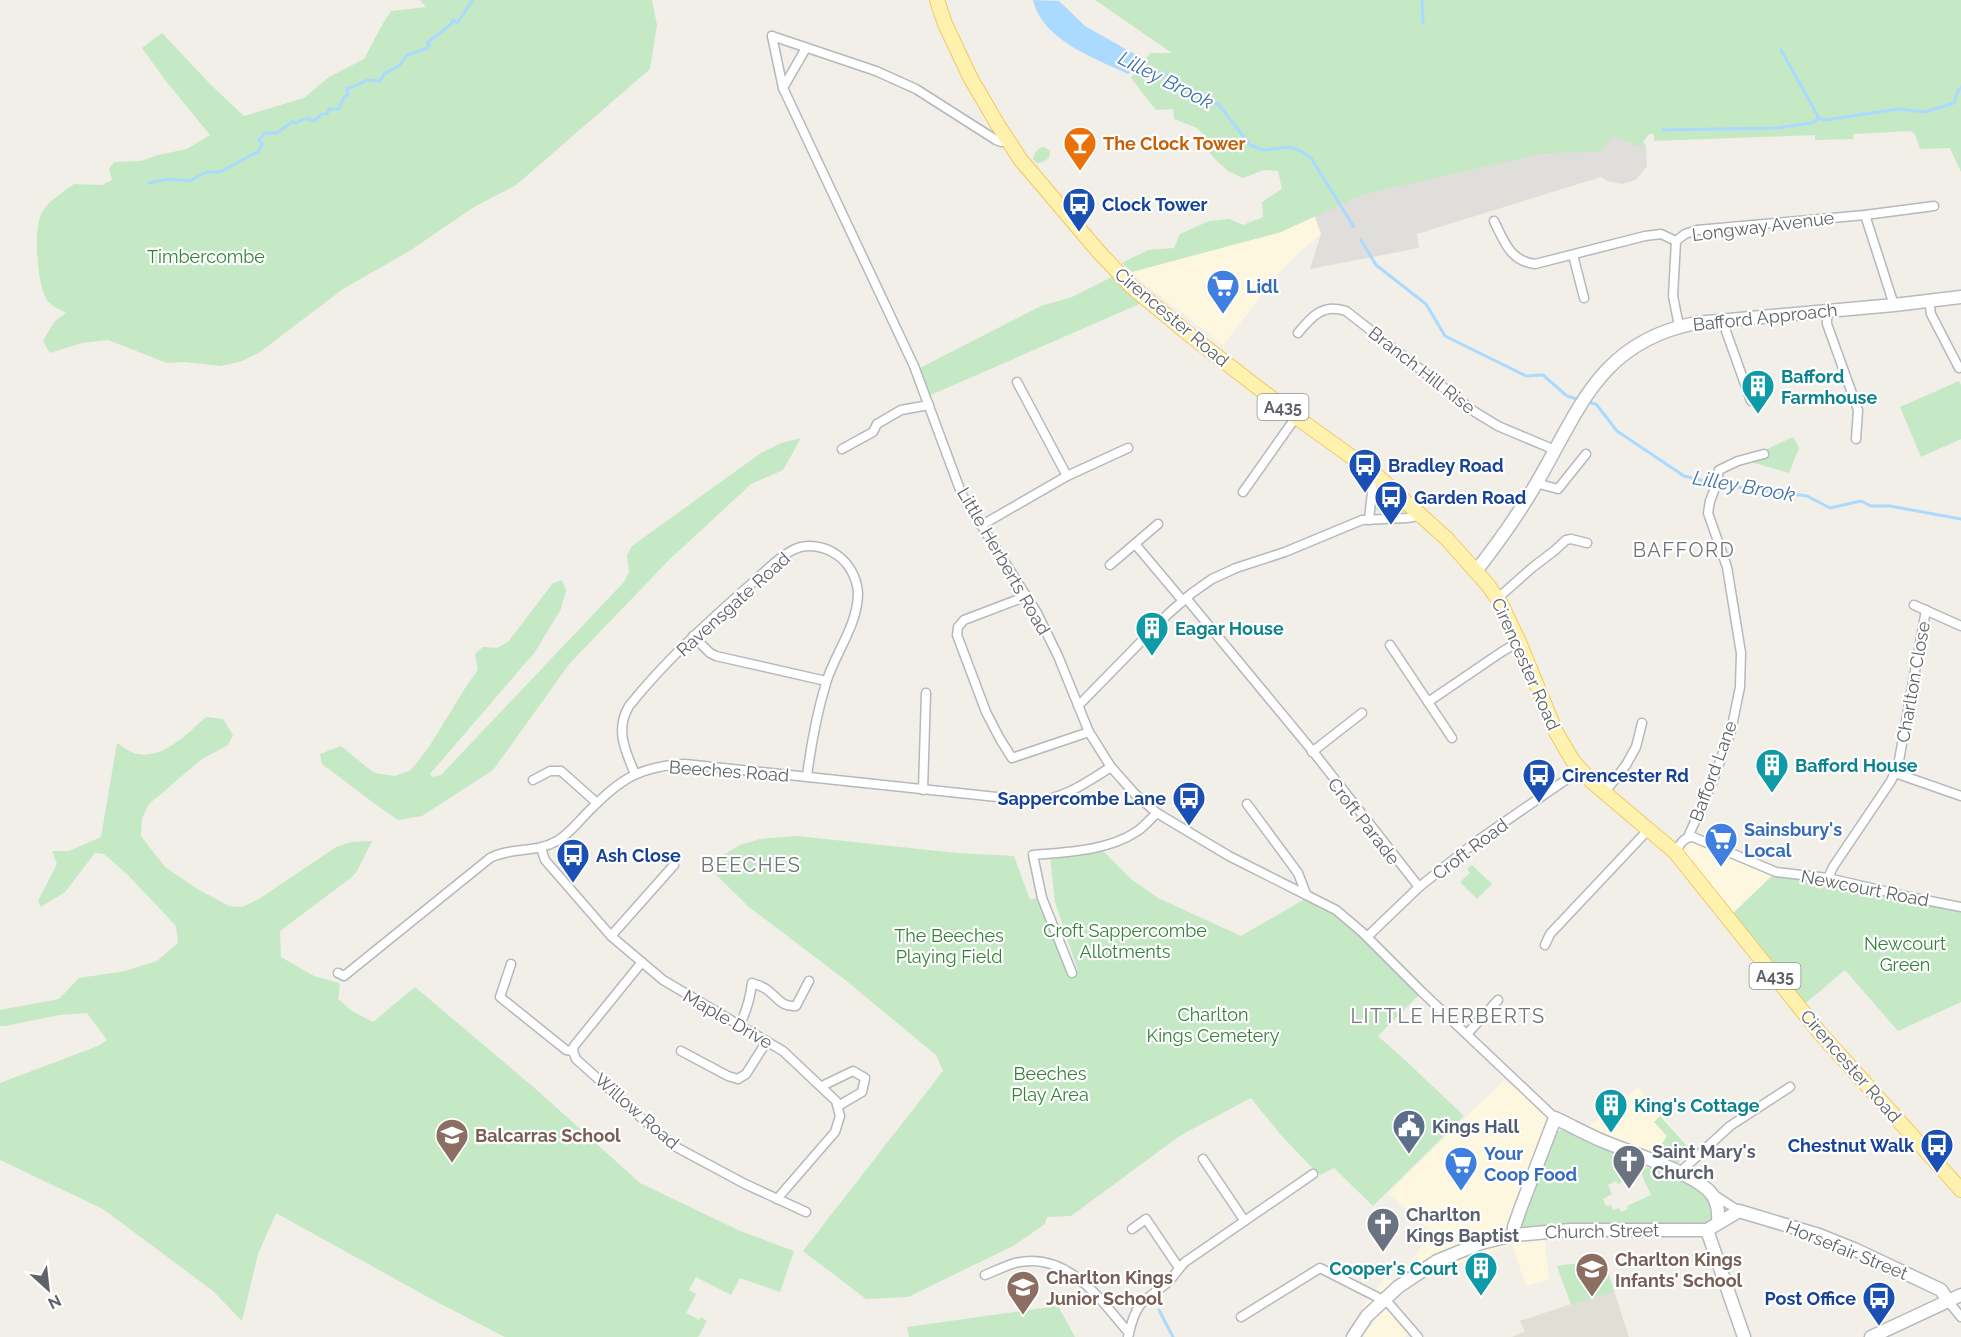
<svg xmlns="http://www.w3.org/2000/svg" width="1961" height="1337" viewBox="0 0 1961 1337" font-family="Raleway,sans-serif">
  <style>
    .commercial { fill: #fef7e0 }
    .industrial { fill: #e0deda }
    .education { fill: #e1ded6 }
    .green { fill: #c5e8c5; fill-rule: evenodd }
    .water { fill: #aadaff }
    .lines { fill: none; stroke-linecap: round; stroke-linejoin: round }
    .stream { stroke: #aadaff; stroke-width: 3 }
    .street-casing { stroke: #b5b8bc; stroke-width: 11 }
    .secondary-casing { stroke: #b6babf; stroke-width: 15 }
    .primary-casing { stroke: #f2c960; stroke-width: 16 }
    .street { stroke: #fff; stroke-width: 8 }
    .secondary { stroke: #fff; stroke-width: 12 }
    .primary { stroke: #fff2af; stroke-width: 14 }
    .labels { text-anchor: middle; dominant-baseline: central; stroke-width: 4.5; stroke-linejoin: round; paint-order: stroke }
    .shield { fill: #fff; stroke: #8f9295; stroke-width: 1.5 }
    .shield-label { font-size: 16px; font-weight: bold; fill: #5f6368 }
    .food-label { font-size: 18px; font-weight: bold; fill: #c56008; stroke: #fff; text-anchor: start }
    .transit-label { font-size: 18px; font-weight: bold; fill: #164399; stroke: #fff; text-anchor: start }
    .street-label { font-size: 18px; fill: #5f6368; stroke: #fff }
    .park-label { font-size: 18px; fill: #348238; stroke: #fff }
    .shop-label { font-size: 18px; font-weight: bold; fill: #366cbe; stroke: #fff; text-anchor: start }
    .culture-label { font-size: 18px; font-weight: bold; fill: #0d838f; stroke: #fff; text-anchor: start }
    .service-label { font-size: 18px; font-weight: bold; fill: #4e5e75; stroke: #fff; text-anchor: start }
    .education-label { font-size: 18px; font-weight: bold; fill: #785e54; stroke: #fff; text-anchor: start }
    .worship-label { font-size: 18px; font-weight: bold; fill: #5b616d; stroke: #fff; text-anchor: start }
    .water-label { font-size: 20px; font-style: italic; fill: #4174aa; stroke: #fff }
    .neighbourhood-label { font-size: 20px; letter-spacing: 1.5px; fill: #70757a; stroke: #fff }
  </style>
  <rect width="100%" height="100%" fill="#f1efe8"/>
  <g class="commercial">
    <polygon points="1313,211 1321,234 1297,254 1278,274 1223,345 1127,270"/>
    <polygon points="1688,837 1776,872 1729,917 1675,852"/>
    <polygon points="1504,1080 1581,1133 1638,1087 1694,1153 1668,1171 1557,1127 1511,1229 1544,1236 1549,1280 1526,1286 1512,1244 1426,1275 1392,1300 1405,1316 1409,1333 1405,1337 1365,1337 1356,1328 1362,1308 1385,1278 1396,1282 1433,1232 1388,1193"/>
  </g>
  <polygon class="industrial" points="1611,132 1640,136 1646,146 1647,166 1636,180 1622,184 1607,181 1601,177 1417,234 1419,248 1310,269 1321,234 1313,211 1322,187"/>
  <polygon class="education" points="1604,1260 1629,1337 1512,1337 1525,1331 1520,1321 1571,1304 1557,1266"/>
  <g class="green">
    <path d="M420,0H652L657,25L650,69L516,185L474,207L411,250L343,289L260,352L242,361L221,366L185,362L167,363L108,340L82,343L50,353L43,341L54,322L66,313C61,310 51,306 47,300C37,285 33,228 42,212C49,201 63,192 74,184L102,185L112,180L109,169L114,162L141,161L158,155L187,149L210,135L165,80L142,48L162,33L212,86L244,116L304,98L329,77L364,59L382,25L391,11L426,7Z"/>
    <polygon points="1095,0 1961,0 1961,172 1950,148 1920,149 1915,134 1911,131 1854,134 1853,139 1815,140 1815,135 1654,141 1654,134 1649,134 1639,147 1614,136 1599,152 1545,153 1364,194 1281,232 1132,272 1122,263 1148,250 1174,248 1180,234 1209,221 1229,219 1243,225 1263,217 1262,202 1282,189 1278,171 1264,170 1243,178 1228,171 1217,161 1207,150 1206,137 1197,128 1174,119 1173,109 1156,110 1131,78 1150,53 1172,53"/>
    <path d="M1044,147L1050,151L1049,158L1043,162L1037,163L1033,159C1034,153 1038,147 1044,147Z"/>
    <polygon points="1114,276 1144,302 926,397 916,370 1041,306 1072,297"/>
    <polygon points="1959,381 1961,385 1961,439 1921,457 1900,407"/>
    <polygon points="1793,437 1799,448 1789,473 1744,460"/>
    <polygon points="801,438 783,470 751,484 669,560 570,663 493,770 422,816 398,820 375,804 322,764 320,754 341,746 374,773 395,776 411,770 429,747 467,685 478,670 475,654 483,647 497,648 508,642 553,583 562,580 566,590 561,609 535,652 430,774 432,777 441,775 624,582 629,572 627,555 632,546 761,453 781,443"/>
    <path d="M1383,489L1405,507V511C1396,517 1383,518 1376,509L1377,493Z"/>
    <path d="M206,717L223,719L233,735L228,745L202,759L149,804L142,818L141,836L165,867L196,888L229,906L242,907L259,899L336,847L351,842L372,841L357,871L352,877L280,931L281,957L314,976L339,983L340,986L338,999L352,1011L373,1022L415,987L538,1091L640,1183L738,1230L794,1251L780,1292L740,1278L731,1295L696,1277L689,1290L696,1294L686,1313L699,1320L701,1317L707,1321L698,1337H505L435,1301L276,1213L258,1254L242,1321L213,1291L103,1209L0,1160V1083L98,1046L107,1040L87,1013L59,1015L5,1026H0V1010L59,999L79,978L125,971L157,961L178,943L176,926L128,875L104,854L95,853L65,892L41,907L38,901L57,864L52,851H69L101,837L117,743C123,747 131,753 138,754C164,759 188,733 206,717Z"/>
    <polygon points="797,836 957,853 1014,856 1030,900 1036,898 1068,975 1078,971 1055,902 1050,857 1100,848 1131,879 1158,898 1241,936 1303,900 1306,894 1336,910 1422,992 1378,1036 1406,1061 1464,1116 1373,1206 1334,1168 1320,1175 1316,1172 1280,1134 1251,1098 1181,1135 1071,1216 1047,1217 1045,1224 1013,1246 908,1297 866,1299 803,1251 943,1071 936,1055 844,979 749,907 706,865 740,845 760,839"/>
    <polygon points="1472,865 1492,884 1477,899 1460,882 1470,873 1467,869"/>
    <polygon points="1776,872 1961,907 1961,1002 1898,1031 1845,970 1800,1008 1729,917"/>
    <polygon points="1660,1116 1692,1151 1676,1165 1654,1155 1667,1136 1654,1122"/>
    <path d="M1565,1129C1580,1137 1595,1144 1611,1151C1617,1153 1621,1159 1627,1161C1652,1170 1734,1184 1707,1226L1522,1228L1519,1225L1556,1132ZM1641,1173L1651,1195L1627,1206L1628,1209L1621,1212L1619,1208L1613,1210L1611,1205L1606,1206L1603,1199L1612,1194L1608,1185L1616,1181L1618,1184Z"/>
    <polygon points="1604,1260 1614,1292 1571,1304 1557,1266"/>
    <polygon points="1058,1306 1075,1337 909,1337 907,1327"/>
  </g>
  <path class="water" d="M1033,0L1059,1L1085,26L1138,56L1140,67L1128,74C1094,58 1042,40 1033,0Z"/>
  <g class="lines">
    <g class="stream">
      <polyline points="1422,0 1423,23"/>
      <polyline points="1781,50 1819,118 1825,120 1898,109 1925,112 1954,103 1957,93 1961,87"/>
      <polyline points="1136,65 1168,76 1219,105 1250,145 1263,150 1290,147 1301,151 1311,158 1354,227"/>
      <polyline points="1663,130 1778,128 1812,123 1817,120 1818,116"/>
      <polyline points="149,183 169,179 189,181 207,172 220,172 259,151 262,144 259,140 265,133 277,133 292,122 296,123 307,118 314,121 322,114 327,114 329,109 339,109 344,97 348,95 347,88 351,88 367,80 380,81 384,74 400,65 407,55 428,48 429,45 427,43 451,24 453,20 457,23 473,0"/>
      <polyline points="1361,240 1376,265 1426,304 1445,336 1526,376 1543,375 1567,396 1580,400"/>
      <polyline points="1586,402 1596,404 1617,431 1684,476 1721,485 1807,496 1830,508 1861,501 1871,506 1890,506 1961,519"/>
      <polyline points="1159,1310 1173,1337"/>
    </g>
    <g class="street-casing">
      <g id="street">
        <polyline points="772,36 783,88 914,366 962,495 1037,613 1058,656 1089,732 1111,767 1134,793 1157,813 1229,856 1336,910 1362,932 1422,992 1555,1118"/>
        <polyline points="772,36 876,71 916,89 996,140 1001,142 1007,139"/>
        <polyline points="783,88 806,48"/>
        <polyline points="1865,215 1894,305"/>
        <path d="M1494,221C1504,241 1510,261 1535,264L1645,236L1661,234L1676,241"/>
        <polyline points="1573,255 1584,298"/>
        <polyline points="1929,301 1931,314 1959,368"/>
        <polyline points="1827,311 1827,324 1858,410 1856,439"/>
        <polyline points="1726,320 1726,331 1751,401"/>
        <polyline points="1679,326 1673,296 1676,241 1685,234 1697,230 1865,215 1934,206"/>
        <path d="M1298,333C1311,317 1323,303 1346,311L1475,412L1498,426L1555,450"/>
        <polyline points="1017,382 1067,476"/>
        <polyline points="842,449 873,432 877,424 901,410 929,405"/>
        <polyline points="1536,483 1558,489 1586,454"/>
        <polyline points="1243,492 1296,417"/>
        <polyline points="1369,520 1374,473"/>
        <polyline points="982,525 1067,476 1128,448"/>
        <polyline points="1135,544 1183,601"/>
        <polyline points="1110,565 1158,524"/>
        <polyline points="1027,596 964,620 958,627 957,635 986,712 1000,739 1012,758 1089,732"/>
        <polyline points="1186,598 1315,754 1419,887"/>
        <polyline points="1498,598 1533,567 1554,551 1566,540 1571,539 1587,543"/>
        <polyline points="1914,605 1961,626"/>
        <polyline points="693,636 710,653 716,656 826,681"/>
        <polyline points="1390,645 1452,738"/>
        <polyline points="1428,702 1503,651 1519,642"/>
        <polyline points="1078,706 1168,614 1192,593 1212,579 1236,568 1285,552 1362,520 1407,518 1423,515"/>
        <polyline points="1312,752 1362,713"/>
        <polyline points="1895,773 1961,796"/>
        <path d="M635,774C625,750 615,730 629,706C665,661 708,622 751,584C764,573 778,557 793,550C807,543 825,546 837,555C849,563 857,578 858,593C858,625 835,653 826,683C817,713 811,745 807,776"/>
        <polyline points="533,780 550,771 561,771 597,803"/>
        <polyline points="923,790 926,693"/>
        <polyline points="1605,792 1626,765 1636,747 1642,723"/>
        <polyline points="1247,804 1298,873 1306,894"/>
        <polyline points="1688,837 1712,783 1731,731 1740,687 1741,653 1727,567 1708,513 1710,501 1717,483 1719,470 1738,461 1764,454"/>
        <polyline points="541,848 545,860 611,936 663,980 783,1051 836,1101 840,1116 835,1132 777,1199"/>
        <path d="M1675,852C1680,845 1683,837 1693,837L1776,872L1828,878L1910,897L1961,907"/>
        <polyline points="1828,878 1833,867 1891,781 1898,766 1926,610"/>
        <polyline points="611,936 674,865"/>
        <polyline points="1367,937 1419,887 1477,841 1580,770"/>
        <polyline points="1545,945 1550,934 1649,829"/>
        <polyline points="511,964 500,997 566,1050 573,1051 576,1059 646,1122 676,1147 745,1184 806,1212"/>
        <path d="M338,973L344,976L490,858C511,847 536,853 557,841C569,834 578,822 588,812C619,780 639,766 685,764L1035,801C1064,799 1087,782 1111,767"/>
        <path d="M1072,973L1042,898L1033,855C1066,852 1107,851 1136,832C1144,827 1150,819 1157,813"/>
        <path d="M739,1026C747,1011 750,999 752,983C757,985 762,986 766,989C778,997 780,1007 796,1006L809,981"/>
        <polyline points="1467,1034 1498,1000"/>
        <polyline points="573,1051 574,1046 642,962"/>
        <polyline points="681,1051 728,1076 738,1079 746,1074 767,1041"/>
        <polyline points="822,1086 853,1071 865,1078 862,1092 838,1106"/>
        <polyline points="1203,1159 1244,1220"/>
        <polyline points="1679,1173 1730,1126 1790,1087"/>
        <polyline points="1713,1194 1739,1211"/>
        <polyline points="1132,1229 1146,1219 1179,1268"/>
        <path d="M985,1275C995,1271 1005,1266 1015,1263C1067,1250 1100,1299 1129,1333L1128,1337"/>
        <polyline points="1385,1299 1418,1337"/>
        <polyline points="1948,1301 1961,1317"/>
        <polyline points="1241,1317 1320,1268 1383,1300"/>
        <path d="M1129,1333C1138,1296 1145,1303 1169,1281C1175,1275 1179,1268 1185,1262L1313,1174"/>
      </g>
    </g>
    <g class="secondary-casing">
      <g id="secondary">
        <path d="M1476,571C1498,543 1518,515 1536,484C1580,409 1599,342 1696,323L1894,305L1961,297"/>
        <polyline points="1707,1230 1744,1337"/>
        <path d="M1514,1235V1227L1521,1207L1555,1118C1572,1126 1588,1135 1605,1142C1632,1153 1691,1172 1710,1192C1717,1200 1719,1211 1718,1222"/>
        <polyline points="1353,1337 1367,1316 1398,1287 1437,1261 1481,1243 1514,1235 1571,1230 1707,1230 1739,1211 1819,1235 1854,1249 1941,1290 1948,1301"/>
        <polyline points="1871,1337 1961,1295"/>
      </g>
    </g>
    <g class="primary-casing">
      <polyline id="primary" points="937,0 945,24 971,79 998,125 1020,159 1098,251 1132,287 1191,336 1296,417 1374,473 1447,539 1488,585 1501,604 1519,642 1556,732 1573,761 1592,782 1675,852 1820,1033 1961,1190"/>
    </g>
    <use href="#street" class="street"/>
    <use href="#secondary" class="secondary"/>
    <use href="#primary" class="primary"/>
  </g>
  <defs>
    <g id="bar-pin" transform="scale(1.725)"><path d="M0 17L-7.5 6A9.5 9.5 0 1 1 7.5 6Z" fill="#e8710a" stroke="#fff"/><path d="M-6-5H6L.8 .8V4.5H3.5V6h-7V4.5H-.8V.8Z" fill="#fff"/></g>
    <g id="bus-pin" transform="scale(1.725)"><path d="M0 17L-7.5 6A9.5 9.5 0 1 1 7.5 6Z" fill="#1a4fb4" stroke="#fff"/><path d="M-5-6H5V4H4V6H2V4H-2V6H-4V4H-5ZM-3.5-4V0h7V-4ZM-3.5 1.2v1.5H-2V1.2ZM2 1.2v1.5H3.5V1.2Z" fill="#fff"/></g>
    <g id="supermarket-pin" transform="scale(1.725)"><path d="M0 17L-7.5 6A9.5 9.5 0 1 1 7.5 6Z" fill="#3f7fe0" stroke="#fff"/><path d="M-6-5.5h2.5l.6 2H6L4.5 2H-2.5L-4.4-4H-6ZM-1.5 3.2a1.3 1.3 0 1 0 .1 0ZM3 3.2a1.3 1.3 0 1 0 .1 0Z" fill="#fff"/></g>
    <g id="building-pin" transform="scale(1.725)"><path d="M0 17L-7.5 6A9.5 9.5 0 1 1 7.5 6Z" fill="#0f9aa8" stroke="#fff"/><path d="M-4-6H4V6H1V3H-1V6H-4ZM-2.5-4.3h1.7v1.8h-1.7ZM.8-4.3h1.7v1.8H.8ZM-2.5-1h1.7V.8h-1.7ZM.8-1h1.7V.8H.8Z" fill="#fff"/></g>
    <g id="civic-pin" transform="scale(1.725)"><path d="M0 17L-7.5 6A9.5 9.5 0 1 1 7.5 6Z" fill="#5c6f8a" stroke="#fff"/><path d="M-.6-6.5H3V-4.5H.6V-3L4-1V1h2V6H-6V1h2V-1L-.6-3ZM-1.2 2.5V6h2.4V2.5Z" fill="#fff"/></g>
    <g id="school-pin" transform="scale(1.725)"><path d="M0 17L-7.5 6A9.5 9.5 0 1 1 7.5 6Z" fill="#8d6e63" stroke="#fff"/><path d="M0-5L7-2L0 1L-7-2ZM-4 1L0 2.5L4 1V4Q0 6-4 4Z" fill="#fff"/></g>
    <g id="church-pin" transform="scale(1.725)"><path d="M0 17L-7.5 6A9.5 9.5 0 1 1 7.5 6Z" fill="#6b7280" stroke="#fff"/><path d="M-1.2-6h2.4v3.5h3.3v2.4h-3.3V6h-2.4V-.1h-3.3v-2.4h3.3Z" fill="#fff"/></g>
  </defs>
  <g fill-rule="evenodd">
    <use href="#bar-pin" x="1080" y="143"/>
    <use href="#bus-pin" x="1079" y="204"/>
    <use href="#supermarket-pin" x="1223" y="286"/>
    <use href="#building-pin" x="1758" y="386"/>
    <use href="#bus-pin" x="1365" y="465"/>
    <use href="#bus-pin" x="1391" y="497"/>
    <use href="#building-pin" x="1152" y="628"/>
    <use href="#building-pin" x="1772" y="765"/>
    <use href="#bus-pin" x="1539" y="775"/>
    <use href="#bus-pin" x="1189" y="798"/>
    <use href="#supermarket-pin" x="1721" y="839"/>
    <use href="#bus-pin" x="573" y="855"/>
    <use href="#building-pin" x="1611" y="1105"/>
    <use href="#civic-pin" x="1409" y="1126"/>
    <use href="#school-pin" x="452" y="1135"/>
    <use href="#bus-pin" x="1937" y="1145"/>
    <use href="#church-pin" x="1629" y="1161"/>
    <use href="#supermarket-pin" x="1461" y="1163"/>
    <use href="#church-pin" x="1383" y="1224"/>
    <use href="#building-pin" x="1481" y="1268"/>
    <use href="#school-pin" x="1592" y="1269"/>
    <use href="#school-pin" x="1023" y="1287"/>
    <use href="#bus-pin" x="1879" y="1298"/>
  </g>
  <g class="labels">
    <g class="shield">
      <rect x="1257.5" y="394" width="51" height="26" rx="4.5"/>
      <rect x="1749.5" y="963" width="51" height="26" rx="4.5"/>
    </g>
    <g class="shield-label">
      <text x="1283" y="407">A435</text>
      <text x="1775" y="976">A435</text>
    </g>
    <g class="food-label">
      <text x="1103" y="143">The Clock Tower</text>
    </g>
    <g class="transit-label">
      <text x="1102" y="204">Clock Tower</text>
      <text x="1388" y="465">Bradley Road</text>
      <text x="1414" y="497">Garden Road</text>
      <text x="1562" y="775">Cirencester Rd</text>
      <text x="1166" y="798" text-anchor="end">Sappercombe Lane</text>
      <text x="596" y="855">Ash Close</text>
      <text x="1914" y="1145" text-anchor="end">Chestnut Walk</text>
      <text x="1856" y="1298" text-anchor="end">Post Office</text>
    </g>
    <g class="street-label">
      <text transform="translate(1763 226) rotate(-7)">Longway Avenue</text>
      <text transform="translate(1172 317) rotate(40)">Cirencester Road</text>
      <text transform="translate(1765 317) rotate(-6)">Bafford Approach</text>
      <text transform="translate(1422 370) rotate(38)">Branch Hill Rise</text>
      <text transform="translate(1004 561) rotate(60)">Little Herberts Road</text>
      <text transform="translate(733 604) rotate(-42)">Ravensgate Road</text>
      <text transform="translate(1526 664) rotate(66)">Cirencester Road</text>
      <text transform="translate(1913 682) rotate(-80)">Charlton Close</text>
      <text transform="translate(729 771) rotate(4)">Beeches Road</text>
      <text transform="translate(1713 771) rotate(-70)">Bafford Lane</text>
      <text transform="translate(1364 821) rotate(52)">Croft Parade</text>
      <text transform="translate(1470 849) rotate(-37)">Croft Road</text>
      <text transform="translate(1865 888) rotate(11)">Newcourt Road</text>
      <text transform="translate(728 1019) rotate(30)">Maple Drive</text>
      <text transform="translate(1851 1066) rotate(49)">Cirencester Road</text>
      <text transform="translate(637 1111) rotate(41)">Willow Road</text>
      <text transform="translate(1602 1231) rotate(-1)">Church Street</text>
      <text transform="translate(1847 1250) rotate(22)">Horsefair Street</text>
    </g>
    <g class="park-label">
      <text x="206" y="256">Timbercombe</text>
      <text x="1125" y="930">Croft Sappercombe<tspan x="1125" dy="21">Allotments</tspan></text>
      <text x="949" y="935">The Beeches<tspan x="949" dy="21">Playing Field</tspan></text>
      <text x="1905" y="943">Newcourt<tspan x="1905" dy="21">Green</tspan></text>
      <text x="1213" y="1014">Charlton<tspan x="1213" dy="21">Kings Cemetery</tspan></text>
      <text x="1050" y="1073">Beeches<tspan x="1050" dy="21">Play Area</tspan></text>
    </g>
    <g class="shop-label">
      <text x="1246" y="286">Lidl</text>
      <text x="1744" y="829">Sainsbury's<tspan x="1744" dy="21">Local</tspan></text>
      <text x="1484" y="1153">Your<tspan x="1484" dy="21">Coop Food</tspan></text>
    </g>
    <g class="culture-label">
      <text x="1781" y="376">Bafford<tspan x="1781" dy="21">Farmhouse</tspan></text>
      <text x="1175" y="628">Eagar House</text>
      <text x="1795" y="765">Bafford House</text>
      <text x="1634" y="1105">King's Cottage</text>
      <text x="1458" y="1268" text-anchor="end">Cooper's Court</text>
    </g>
    <g class="service-label">
      <text x="1432" y="1126">Kings Hall</text>
    </g>
    <g class="education-label">
      <text x="475" y="1135">Balcarras School</text>
      <text x="1615" y="1259">Charlton Kings<tspan x="1615" dy="21">Infants' School</tspan></text>
      <text x="1046" y="1277">Charlton Kings<tspan x="1046" dy="21">Junior School</tspan></text>
    </g>
    <g class="worship-label">
      <text x="1652" y="1151">Saint Mary's<tspan x="1652" dy="21">Church</tspan></text>
      <text x="1406" y="1214">Charlton<tspan x="1406" dy="21">Kings Baptist</tspan></text>
    </g>
    <g class="water-label">
      <text transform="translate(1166 80) rotate(27)">Lilley Brook</text>
      <text transform="translate(1744 486) rotate(10)">Lilley Brook</text>
    </g>
    <g class="neighbourhood-label">
      <text x="1684" y="550">BAFFORD</text>
      <text x="751" y="865">BEECHES</text>
      <text x="1448" y="1016">LITTLE HERBERTS</text>
    </g>
  </g>
  <g transform="translate(48 1289) rotate(153)" stroke="#ffffff" stroke-width="4.5" paint-order="stroke">
  <path d="M0-4.5L10 22L0 15L-10 22Z" fill="#5f6368"/>
  <text y="-9" font-size="16" font-weight="bold" text-anchor="middle" fill="#5f6368">N</text>
  </g>
</svg>
